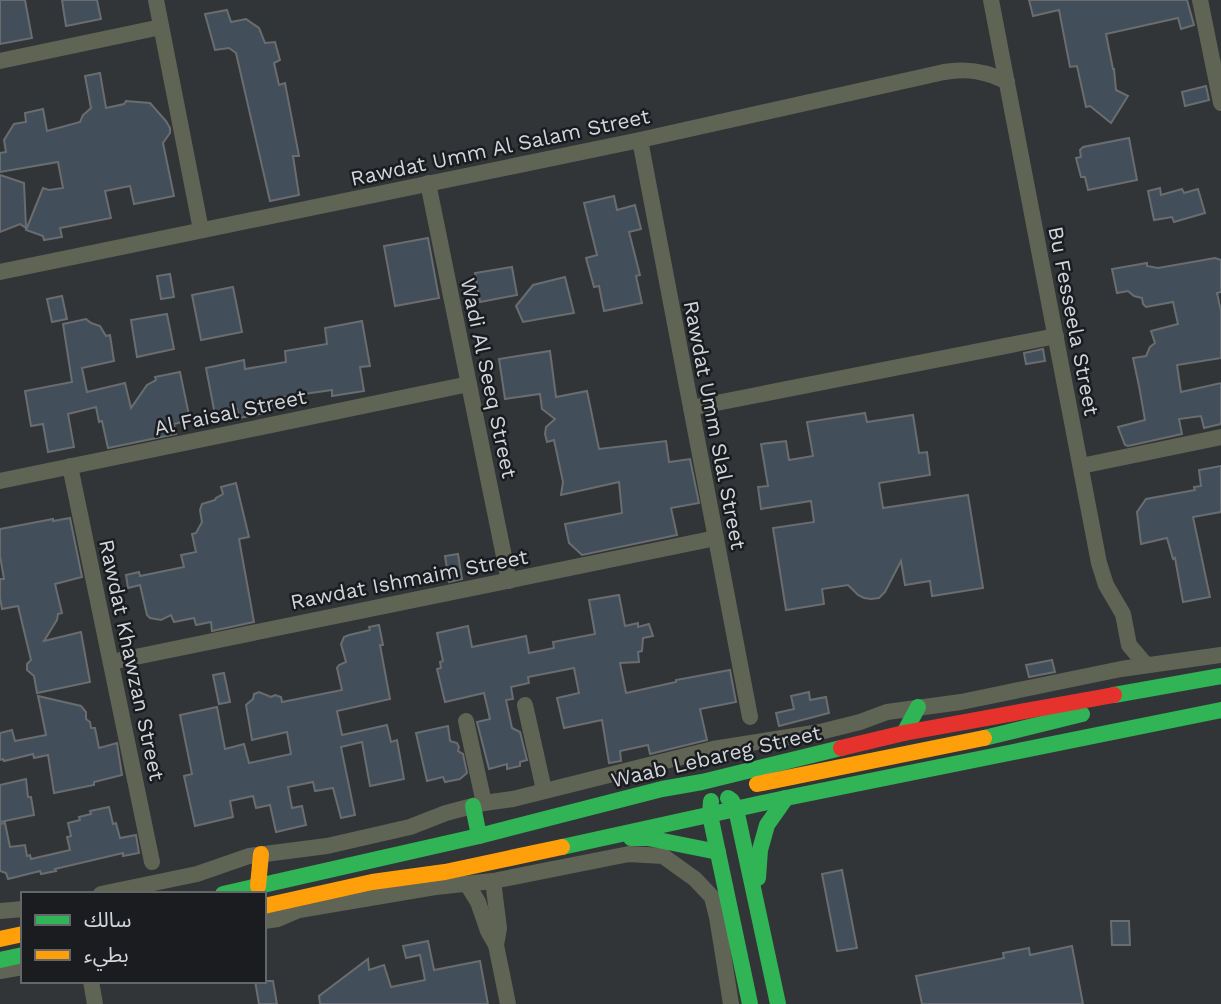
<svg xmlns="http://www.w3.org/2000/svg" width="1221" height="1004" viewBox="0 0 1221 1004" font-family="'Work Sans','Noto Sans Arabic',sans-serif">
  <style>
    .building { fill: #424f5a; stroke: #6a6d6f; stroke-width: 2 }
    .lines { fill: none; stroke-linecap: round; stroke-linejoin: round }
    .street { stroke: #606455; stroke-width: 16 }
    .fast { stroke: #30b455; stroke-width: 16 }
    .slow { stroke: #ff9f0a; stroke-width: 16 }
    .jam { stroke: #e5322d; stroke-width: 16 }
    .labels { text-anchor: middle; dominant-baseline: central; stroke-width: 5; stroke-linejoin: round; paint-order: stroke }
    .street-label { font-size: 21px; fill: #d2d5d9; stroke: #1a1c1f }
  </style>
  <rect width="100%" height="100%" fill="#323537"/>
  <g class="building">
    <polygon points="0,0 25,0 32,38 0,44"/>
    <polygon points="62,0 97,0 101,19 66,26"/>
    <polygon points="1029,0 1187,0 1194,25 1181,29 1178,18 1106,34 1113,69 1114,69 1116,90 1128,96 1111,123 1090,106 1086,107 1077,66 1070,67 1059,10 1033,16"/>
    <polygon points="227,10 231,22 246,19 259,28 265,43 275,42 280,60 274,63 279,85 285,83 299,156 293,156 299,195 270,201 236,53 229,48 215,50 205,14"/>
    <polygon points="100,73 106,108 124,104 126,101 150,103 166,121 170,128 170,133 163,143 174,196 134,204 130,186 105,191 111,218 60,228 62,237 44,240 43,236 26,230 43,188 49,190 63,188 58,162 0,172 0,153 6,152 4,140 14,124 26,122 25,113 43,109 47,131 80,122 83,115 91,108 85,76"/>
    <polygon points="1206,86 1209,100 1185,106 1182,92"/>
    <polygon points="1129,138 1137,180 1088,190 1085,177 1081,177 1076,158 1081,157 1080,150 1083,147"/>
    <polygon points="0,175 24,183 26,228 20,224 0,232"/>
    <polygon points="1160,188 1161,195 1182,189 1184,193 1198,189 1205,213 1174,222 1172,217 1154,220 1148,191"/>
    <polygon points="614,196 617,210 635,205 641,229 629,232 640,275 636,276 642,303 604,311 599,286 594,287 586,258 597,255 584,203"/>
    <polygon points="428,238 439,298 395,306 384,246"/>
    <polygon points="1215,258 1221,260 1221,292 1217,293 1221,311 1221,358 1177,365 1181,392 1221,383 1221,424 1204,428 1201,416 1179,419 1182,434 1128,446 1125,445 1118,427 1145,420 1139,386 1133,358 1146,356 1150,347 1155,343 1151,331 1178,324 1173,302 1146,307 1143,304 1142,298 1134,296 1128,291 1117,293 1112,269 1147,263 1147,266 1158,268"/>
    <polygon points="512,267 517,295 480,302 475,273"/>
    <polygon points="170,274 174,297 161,299 157,276"/>
    <polygon points="565,277 574,313 523,322 516,306 533,285"/>
    <polygon points="233,287 242,332 201,340 192,295"/>
    <polygon points="62,296 67,319 52,322 47,299"/>
    <polygon points="167,314 174,349 137,357 131,320"/>
    <polygon points="86,319 91,323 100,326 106,336 110,335 114,361 82,368 87,392 125,383 131,408 147,385 156,380 155,377 180,372 190,420 174,424 176,434 108,448 102,421 99,422 96,407 68,414 74,447 48,452 43,424 31,426 25,391 72,382 63,324"/>
    <polygon points="362,321 370,366 360,367 364,391 332,396 332,390 283,397 284,404 269,407 270,412 239,418 237,409 215,415 206,368 244,360 245,369 286,362 285,351 327,344 325,328"/>
    <polygon points="1043,349 1045,361 1026,364 1024,353"/>
    <polygon points="550,351 556,397 587,391 599,449 666,441 669,462 690,459 699,503 671,508 677,535 582,555 569,543 565,524 622,513 619,482 561,495 563,482 554,440 547,442 545,434 546,427 555,419 542,409 540,394 505,399 499,359"/>
    <polygon points="865,413 867,422 913,415 919,453 927,452 930,475 879,483 883,508 968,495 983,588 932,596 930,581 905,585 901,561 885,592 879,598 871,599 864,598 858,595 848,585 822,589 824,604 786,610 773,528 814,522 811,501 761,509 758,487 768,486 761,444 786,441 789,460 813,456 807,422"/>
    <polygon points="1221,466 1221,512 1193,517 1210,597 1183,602 1175,558 1173,559 1167,538 1141,544 1137,512 1146,499 1195,490 1194,487 1201,486 1199,470"/>
    <polygon points="236,483 249,537 239,539 254,622 212,631 211,622 196,625 194,618 174,622 171,615 161,620 150,618 147,615 140,585 128,588 126,575 139,572 140,576 184,567 181,555 196,552 192,534 196,533 202,522 200,510 202,504 215,500 216,498 223,494 221,487"/>
    <polygon points="70,518 82,577 55,584 62,613 58,614 57,620 44,641 81,632 90,682 37,693 34,676 27,670 27,664 31,660 18,606 2,609 0,598 0,579 4,579 0,556 0,529 53,519 53,521"/>
    <polygon points="458,554 462,579 449,582 445,556"/>
    <polygon points="619,595 625,626 638,623 638,627 649,624 653,636 643,638 642,651 638,652 639,662 620,663 626,693 676,682 676,680 730,670 736,702 700,709 707,740 650,754 648,745 620,751 621,761 609,763 602,720 564,728 557,698 579,693 574,668 528,677 529,683 511,687 513,699 506,700 512,728 520,732 527,760 520,762 520,766 507,769 507,764 489,769 477,722 490,719 484,693 445,702 437,669 441,668 440,662 443,661 437,633 468,626 472,647 526,636 529,653 554,648 553,642 595,634 589,600"/>
    <polygon points="379,625 383,645 380,645 390,699 337,711 342,735 387,725 391,742 397,740 404,779 370,786 362,742 341,747 355,815 341,818 333,788 315,791 313,782 288,787 292,808 302,806 306,825 276,832 270,805 256,808 253,796 230,801 233,817 195,826 184,776 192,774 180,715 217,707 225,749 244,744 249,763 291,754 287,732 252,740 246,705 253,699 254,694 259,692 271,697 275,695 281,697 282,702 342,690 337,668 339,665 346,662 341,644 344,637 349,635 370,630 369,627"/>
    <polygon points="1052,660 1055,672 1029,677 1026,665"/>
    <polygon points="224,673 230,702 219,704 213,675"/>
    <polygon points="809,692 810,700 826,697 829,713 779,726 776,713 794,709 791,696"/>
    <polygon points="38,696 81,706 86,712 86,719 90,722 91,728 95,728 99,748 117,743 122,775 94,782 94,785 54,793 48,755 34,758 33,754 4,761 3,759 0,760 0,733 12,730 15,741 46,735"/>
    <polygon points="448,726 450,741 457,743 459,747 458,751 463,754 467,773 460,779 445,782 443,777 427,781 416,733"/>
    <polygon points="26,779 28,797 31,797 34,815 0,822 0,785"/>
    <polygon points="109,807 113,824 116,823 120,838 136,835 139,853 123,856 123,853 55,869 56,871 41,874 40,871 8,879 6,873 0,871 0,824 5,823 10,847 25,845 27,856 30,855 31,859 70,850 67,837 71,836 68,823 80,820 79,817 91,814 90,811"/>
    <polygon points="842,870 857,948 837,951 822,874"/>
    <polygon points="1111,921 1129,921 1130,945 1112,945"/>
    <polygon points="428,941 434,970 480,961 488,1004 320,1004 319,996 368,959 369,970 384,965 391,987 425,980 420,955 406,958 403,946"/>
    <polygon points="1072,946 1083,1004 922,1004 916,976 1004,958 1003,953 1029,948 1030,955"/>
    <polygon points="255,981 273,981 277,1004 259,1004"/>
  </g>
  <g class="lines">
    <g class="street">
      <polyline points="156,0 201,230"/>
      <polyline points="991,0 1099,563 1106,585 1123,614 1129,645 1146,665"/>
      <polyline points="1200,0 1221,103"/>
      <polyline points="0,61 161,27"/>
      <polyline points="640,140 750,717"/>
      <polyline points="428,183 509,581"/>
      <path d="M0,272L640,140L944,72C967,68 986,71 1007,82"/>
      <polyline points="691,408 1056,336"/>
      <polyline points="70,466 152,862"/>
      <polyline points="1081,466 1221,437"/>
      <polyline points="0,481 469,384"/>
      <polyline points="111,662 716,538"/>
      <polyline points="525,705 544,790"/>
      <polyline points="466,721 484,803"/>
      <polyline points="493,881 499,928 496,945"/>
      <polyline points="467,884 478,902 488,931 496,945 508,1004"/>
      <polyline points="101,894 197,874 249,856 327,846 410,827 446,813 484,803 513,799 713,749 820,732 860,722 887,712 961,702 1121,669 1221,655"/>
      <polyline points="0,911 23,909"/>
      <polyline points="264,921 278,919 299,910 435,887 493,881 629,854 663,856 695,879 712,897 717,917 731,1004"/>
      <polyline points="0,971 23,967"/>
      <polyline points="91,981 95,1004"/>
    </g>
    <g class="fast">
      <polyline points="1114,695 1221,676"/>
      <polyline points="904,733 918,707"/>
      <polyline points="984,738 1082,714"/>
      <polyline points="728,798 732,801 736,809 778,1004"/>
      <polyline points="711,801 710,815 750,1004"/>
      <polyline points="473,806 479,836"/>
      <polyline points="631,838 648,838 718,852"/>
      <polyline points="562,847 786,798 1221,710"/>
      <polyline points="758,878 760,850 767,825 786,798"/>
      <polyline points="223,894 479,836 662,789 702,782 841,748"/>
      <polyline points="0,960 23,955"/>
    </g>
    <g class="slow">
      <polyline points="757,784 984,738"/>
      <polyline points="258,886 261,854"/>
      <polyline points="264,906 372,882 445,872 562,847"/>
      <polyline points="0,939 23,934"/>
    </g>
    <polyline class="jam" points="841,748 904,733 1114,695"/>
  </g>
  <g class="labels">
    <g class="street-label">
      <text transform="translate(500 147) rotate(-12)">Rawdat Umm Al Salam Street</text>
      <text transform="translate(1074 321) rotate(79)">Bu Fesseela Street</text>
      <text transform="translate(489 378) rotate(78)">Wadi Al Seeq Street</text>
      <text transform="translate(230 412) rotate(-12)">Al Faisal Street</text>
      <text transform="translate(715 425) rotate(79)">Rawdat Umm Slal Street</text>
      <text transform="translate(409 579) rotate(-11)">Rawdat Ishmaim Street</text>
      <text transform="translate(132 660) rotate(78)">Rawdat Khawzan Street</text>
      <text transform="translate(716 756) rotate(-13)">Waab Lebareg Street</text>
    </g>
  </g>
  <rect x="21" y="892" width="245" height="91" fill="#1a1c1f" stroke="#646669" stroke-width="2"/>
  <rect x="35" y="915" width="35" height="10" fill="#30b455" stroke="#646669" stroke-width="2"/>
  <text x="84" y="927" font-size="21" fill="#d2d5d9">سالك</text>
  <rect x="35" y="950" width="35" height="10" fill="#ff9f0a" stroke="#646669" stroke-width="2"/>
  <text x="84" y="962" font-size="21" fill="#d2d5d9">بطيء</text>
</svg>
